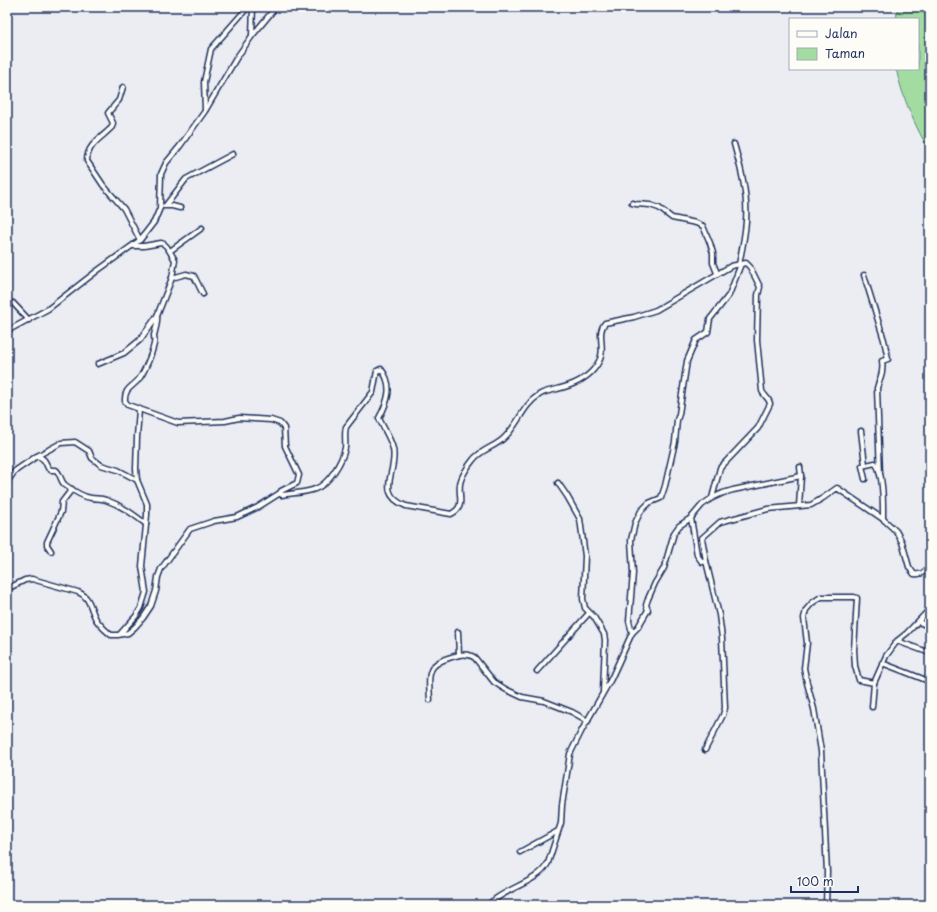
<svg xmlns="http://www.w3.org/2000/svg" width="937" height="912" viewBox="0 0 937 912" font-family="'Playpen Sans',sans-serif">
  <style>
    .green { fill: #a3dca1; stroke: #5f8680 }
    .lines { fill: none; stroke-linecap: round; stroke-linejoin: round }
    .minor-casing { stroke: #1b2f5e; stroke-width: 7 }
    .minor { stroke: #fdfcf7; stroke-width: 4 }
  </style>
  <rect width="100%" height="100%" fill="#ebedf3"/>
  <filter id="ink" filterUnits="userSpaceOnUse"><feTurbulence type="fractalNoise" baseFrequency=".025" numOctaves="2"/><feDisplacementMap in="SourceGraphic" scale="8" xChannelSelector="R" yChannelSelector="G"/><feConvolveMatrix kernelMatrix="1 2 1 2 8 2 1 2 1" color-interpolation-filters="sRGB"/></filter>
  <g filter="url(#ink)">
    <path class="green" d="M898,7H927L925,13L930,40V152C915,126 903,99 896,69H918V19H896Z"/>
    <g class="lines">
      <g class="minor-casing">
        <g id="minor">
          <polyline points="252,35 253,7"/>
          <path d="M123,87L119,100L108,113L113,123L112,127C102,138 87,144 87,161L103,185L124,209L140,240"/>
          <polyline points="205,110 204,82 211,49 248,7"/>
          <path d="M734,144C741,169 748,195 746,221C745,236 742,250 739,264"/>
          <polyline points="632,203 636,204 650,205 659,208 672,218 696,223 703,226 710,243 713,253 713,263 717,273"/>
          <polyline points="166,205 186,179 233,154"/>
          <polyline points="164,206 172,206 180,208"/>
          <polyline points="170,251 202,228"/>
          <path d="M864,275L884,340L888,359L882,361C884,371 880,378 877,388L880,475"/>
          <polyline points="172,278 186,274 194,276 203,294"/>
          <polyline points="13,303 29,320"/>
          <path d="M157,316C158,323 156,328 154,335C154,338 155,340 154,344C152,353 145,371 139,379C133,387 124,388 125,401L128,405L178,423L225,421L239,418L271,420L280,423L284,428L285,446L299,475L297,483L281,491L280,494L282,495C292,493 305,493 315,489C329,484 342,462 345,448C346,441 344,433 346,427L373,392L377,371L381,369C394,385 388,402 379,418C383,428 391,439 393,449C398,472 374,493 406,506L451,514C466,507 458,496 460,484C461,477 468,466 473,460C481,449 496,447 505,437C518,425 523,405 539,395C544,391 551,391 557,389C570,386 585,380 594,369C597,365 600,361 601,356C604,345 597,332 605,323L634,317L656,310L731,266L746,263L750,267L760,287L758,295L757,340L762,391C764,396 770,399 770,404L758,428L720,468L712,498L702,505L691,518L697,555L702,562L706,561L702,538L720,522L768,509L811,505L823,498L837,488L883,519L896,531L902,542L909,567L914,574C923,575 926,571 930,564"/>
          <polyline points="7,331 48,309 97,271 140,240 154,222 160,208 161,174 166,163 180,146 205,111 237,57 252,36 276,7"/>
          <polyline points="98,364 124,353 140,340 157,316 172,278 175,260 167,247 164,244 161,243 144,246 133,246"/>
          <polyline points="861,431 865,465"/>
          <polyline points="37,456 61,443 75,442 89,451 92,458 101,465 118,470 137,480"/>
          <path d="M865,479L862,466L875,463C884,472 883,506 883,519"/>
          <path d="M7,482L15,471L37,456C44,458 45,461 48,468L51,470H56C61,474 60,481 65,485C72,490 83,497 91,498C96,499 101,498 106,500C121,505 133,514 146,524"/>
          <polyline points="558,483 567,496 580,519 585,556 583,599 585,608 594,617 604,634 605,640 603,692"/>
          <polyline points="712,498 723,493 733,490 801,476"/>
          <polyline points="799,506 801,476 800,467"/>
          <polyline points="51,551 47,545 47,542 61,512 62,502 72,489"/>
          <path d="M7,589L25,580L32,579L78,592C91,597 90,610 97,621C101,626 106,631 111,635H118L128,633L135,627L143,618L151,606L156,591L158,577L161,569L190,529L214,521L237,517L258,507L280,493"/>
          <polyline points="919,622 930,627"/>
          <path d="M458,632L459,655C465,654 470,654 475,658L494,682L505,689L522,697L544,701L572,712L588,721"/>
          <polyline points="632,633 638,627 648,610 646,605 648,599 655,583 664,568 674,533 679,526 691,518"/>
          <polyline points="120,634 136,616 141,608 146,592 142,566 147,515 147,504 137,480 136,469 137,437 139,409"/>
          <polyline points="897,641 907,633 930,609"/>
          <polyline points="882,663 926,680"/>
          <polyline points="537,671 589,613"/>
          <polyline points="874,683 886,656 897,641 930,653"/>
          <path d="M430,700C428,669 427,663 459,655"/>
          <polyline points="705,750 723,715 725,708 722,638 719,615 706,561"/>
          <polyline points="520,852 558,831"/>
          <path d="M488,905C504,888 538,883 548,863L561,823L562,805L570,754L582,730L611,679L632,633L629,621L633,573L631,540L635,523L641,511L649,503L661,498L665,486L675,442L677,420L679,414L687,361L696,340L708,332L710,319L729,295L741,264"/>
          <polyline points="826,905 827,872 821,751 814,709 807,683 804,668 807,643 804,618 806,610 812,603 821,597 854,597 857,598 854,650 855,666 859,680 874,683 872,707"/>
        </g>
      </g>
      <use href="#minor" class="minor"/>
    </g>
  </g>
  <rect width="937" height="912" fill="none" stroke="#fdfcf7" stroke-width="24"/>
  <rect x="12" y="12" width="913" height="888" fill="none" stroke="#1b2f5e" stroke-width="1.5" filter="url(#ink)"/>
  <rect x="789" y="18" width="130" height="52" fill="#fdfcf7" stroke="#a3aaba"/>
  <rect x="797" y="31" width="20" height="6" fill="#fdfcf7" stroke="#a3aaba"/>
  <text x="825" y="38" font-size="12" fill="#1b2f5e">Jalan</text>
  <rect x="797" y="48" width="20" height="12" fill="#a3dca1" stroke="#a3aaba"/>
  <text x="825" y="58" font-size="12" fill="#1b2f5e">Taman</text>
  <path d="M791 886v6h67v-6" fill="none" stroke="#1b2f5e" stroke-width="2"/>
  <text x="797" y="886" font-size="12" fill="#1b2f5e" stroke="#fdfcf7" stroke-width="3" paint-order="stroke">100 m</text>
</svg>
